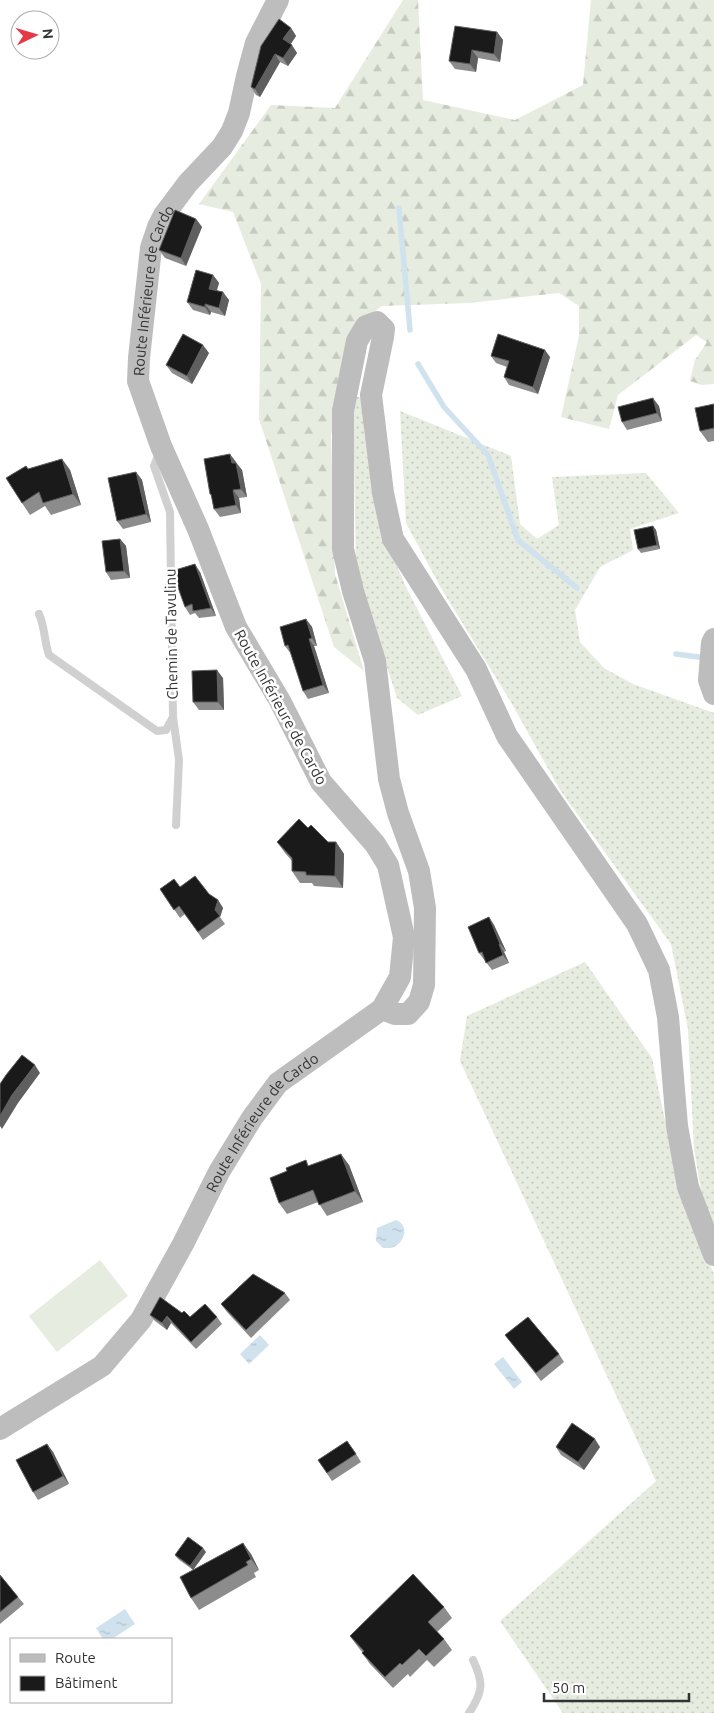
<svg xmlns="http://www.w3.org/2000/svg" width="714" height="1713" viewBox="0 0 714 1713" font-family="Ubuntu,sans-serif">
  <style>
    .grass { fill: url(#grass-dots) }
    .forest { fill: url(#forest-firs) }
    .garden { fill: #e6ecdf }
    .water { fill: url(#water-ripples) }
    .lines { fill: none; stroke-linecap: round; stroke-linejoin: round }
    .stream { stroke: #cfe2ee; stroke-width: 5.5 }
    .lane { stroke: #d0d0d0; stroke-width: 8 }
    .secondary { stroke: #bdbdbd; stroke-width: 22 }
    .wall { fill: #8c8c8c }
    .shaded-wall { fill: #5f5f5f }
    .building { fill: #1a1a1a; stroke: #5f5f5f }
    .labels { text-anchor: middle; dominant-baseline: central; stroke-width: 5; stroke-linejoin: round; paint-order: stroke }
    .street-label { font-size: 15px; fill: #333; stroke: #fff }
  </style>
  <defs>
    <pattern id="grass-dots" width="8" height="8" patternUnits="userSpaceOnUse" patternTransform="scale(1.25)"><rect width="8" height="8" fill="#e6ecdf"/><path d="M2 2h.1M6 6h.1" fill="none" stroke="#c6cbc0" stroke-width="1.8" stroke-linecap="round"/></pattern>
    <pattern id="forest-firs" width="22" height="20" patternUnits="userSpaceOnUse" patternTransform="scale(1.25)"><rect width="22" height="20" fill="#e6ecdf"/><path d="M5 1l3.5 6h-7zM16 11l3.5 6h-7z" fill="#c6cbc0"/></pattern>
    <pattern id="water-ripples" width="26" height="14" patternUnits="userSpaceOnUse" patternTransform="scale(1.25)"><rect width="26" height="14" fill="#cfe2ee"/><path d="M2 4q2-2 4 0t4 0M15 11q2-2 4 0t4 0" fill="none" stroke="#b2c2cd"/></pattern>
  </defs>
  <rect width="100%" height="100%" fill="#fff"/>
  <g class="grass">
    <polygon points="353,397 362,397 378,520 405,585 462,696 418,715 397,698 356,571"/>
    <polygon points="400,411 511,456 520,524 537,539 559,525 552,477 646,473 679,513 630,529 633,550 600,567 575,610 580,642 604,668 633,684 714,713 714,1224 703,1201 694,1149 688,1029 671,944 560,790 512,704 441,588 406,523"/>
    <polygon points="585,962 652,1058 681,1198 714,1274 714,1713 563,1713 500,1621 656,1481 460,1061 467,1016"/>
  </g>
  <polygon class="forest" points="403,0 418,0 423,100 515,120 583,85 591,0 714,0 714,384 702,385 690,381 695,360 707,342 696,335 618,395 609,429 561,417 579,336 579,306 559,293 468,303 382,306 365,319 343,361 331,436 335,574 364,671 334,647 259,419 261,284 233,212 199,204 271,105 335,108"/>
  <polygon class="garden" points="100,1260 128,1296 57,1352 29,1316"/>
  <g class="water">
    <path d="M396,1220C410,1225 405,1244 391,1248C391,1248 383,1248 383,1248L376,1241L377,1228Z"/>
    <polygon points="260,1335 269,1345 249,1364 240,1354"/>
    <polygon points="503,1357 522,1382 514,1389 494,1364"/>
    <polygon points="125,1609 135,1624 112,1639 103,1639 96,1628"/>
  </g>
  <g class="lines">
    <g class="stream">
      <polyline points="399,208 410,330"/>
      <polyline points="418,364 444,407 488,455 518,540 577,588"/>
      <polyline points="676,654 706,658"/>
    </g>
    <g class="lane">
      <polyline points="159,453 154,466 170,512 173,717 179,760 176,825"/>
      <path d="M39,614C45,627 44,641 49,655L157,731L166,730L173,717"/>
      <path d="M469,1713C483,1692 484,1683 473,1660"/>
    </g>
    <g class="secondary">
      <polyline points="714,639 712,643 709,680 714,694"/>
      <polyline points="382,1009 395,1014 408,1014 419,1002 424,985 425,908 419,871 398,813 389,779 375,661 353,591 343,549 343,411 357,341 366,326 377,322 384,329 383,337 371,395 383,493 393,539 476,669 507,736 637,924 659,970 668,1017 677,1126 688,1187 714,1255"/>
      <path id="s1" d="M0,1429L102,1366L141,1320L183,1244L219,1172L252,1118L278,1083L382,1009L400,977L404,937L388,865L375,844L321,782L280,701L236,627L198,529L161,446L138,381L139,358L151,248L158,227L164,215L188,183L222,147L232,131L239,113L247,76L256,43L278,0"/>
    </g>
  </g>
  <g class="wall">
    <polygon points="291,28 296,36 290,44 297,53 288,66 280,62 260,97 256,95 251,87"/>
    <polygon points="497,32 503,40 500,62 478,58 476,72 455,69 449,61"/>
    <polygon points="196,219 202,227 186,266 165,258 159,250"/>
    <polygon points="213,275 219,283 217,290 229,300 225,316 211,312 210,315 193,310 187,302"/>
    <polygon points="209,353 192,384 172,373 166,365"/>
    <polygon points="491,356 550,357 538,394 509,385 504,377 507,367 496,363"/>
    <polygon points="714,404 714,441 708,442 700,431"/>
    <polygon points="659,406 662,421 627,430 622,422"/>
    <polygon points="62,459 70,470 81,505 51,515 45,506 30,515 22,503 28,469"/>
    <polygon points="236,462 242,470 247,497 239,498 241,513 220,517 214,509 212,497 210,494"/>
    <polygon points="136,472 142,480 151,522 123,529 117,521"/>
    <polygon points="653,526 656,530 660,549 641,553 638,549"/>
    <polygon points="120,539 126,546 130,578 111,580 106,572"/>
    <polygon points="200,572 216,616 199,618 195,613 190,615 185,607"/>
    <polygon points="306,619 312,627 317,646 314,646 329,693 308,699 303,691 291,654 285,646"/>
    <polygon points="223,678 224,710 199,710 193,702"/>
    <polygon points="308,828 328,842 336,842 344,854 343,888 314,886 312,883 300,883 292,871 292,861 285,853 277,842"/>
    <polygon points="180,887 209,894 218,900 223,908 220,917 225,924 203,940 185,914 180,918 160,889"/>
    <polygon points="489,917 494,925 506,951 504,952 509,963 492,970 479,953"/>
    <polygon points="310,1165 349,1165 363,1202 327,1216 318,1202 287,1214 279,1203"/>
    <polygon points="285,1293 290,1300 251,1338 227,1312 221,1304"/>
    <polygon points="182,1313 190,1317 217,1317 222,1324 196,1349 171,1323 167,1330 155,1321 150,1315"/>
    <polygon points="505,1335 559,1354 564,1362 541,1381"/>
    <polygon points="47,1444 53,1452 69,1484 38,1500 33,1492"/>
    <polygon points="556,1447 600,1447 584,1470 561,1455"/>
    <polygon points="353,1449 361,1462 332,1481 318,1460"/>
    <polygon points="206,1552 193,1570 178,1559 175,1555"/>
    <polygon points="251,1554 259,1570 254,1573 256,1577 199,1610 191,1598"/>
    <polygon points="0,1575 18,1597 24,1604 0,1624"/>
    <polygon points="444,1607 452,1618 437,1632 444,1639 452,1650 434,1667 427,1660 410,1677 408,1674 393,1688 370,1664 362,1653 362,1652 358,1647 350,1636"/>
  </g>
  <g class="shaded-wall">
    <polygon points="291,28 296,36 289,47 283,39"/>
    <polygon points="497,32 503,40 500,62 494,54"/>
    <polygon points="292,45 297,53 288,66 283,58"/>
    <polygon points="472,50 478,58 476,72 470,64"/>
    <polygon points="275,54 280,62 260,97 255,89"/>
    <polygon points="196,219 202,227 186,266 181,258"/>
    <polygon points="213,275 219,283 215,296 209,289"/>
    <polygon points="223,292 229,300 225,316 219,308"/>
    <polygon points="205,304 211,312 210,315 205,307"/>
    <polygon points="203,345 209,353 192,384 187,376"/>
    <polygon points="545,350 550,357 538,394 533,387"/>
    <polygon points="653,398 659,406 662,421 657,413"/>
    <polygon points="230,454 236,462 237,471 232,463"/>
    <polygon points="62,459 70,470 81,505 73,494"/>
    <polygon points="236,463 242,470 247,497 241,489"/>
    <polygon points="136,472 142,480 151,522 146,514"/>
    <polygon points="233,490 239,498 241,513 236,505"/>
    <polygon points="653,526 656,530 660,549 657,545"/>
    <polygon points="120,539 126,546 130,578 124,571"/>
    <polygon points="195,564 200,572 216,616 211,608"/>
    <polygon points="306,619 312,627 317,646 312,638"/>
    <polygon points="309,639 314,646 329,693 323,685"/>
    <polygon points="217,670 223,678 224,710 218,702"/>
    <polygon points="336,842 344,854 343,888 335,876"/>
    <polygon points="218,900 223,908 220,917 215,910"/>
    <polygon points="489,917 494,925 506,951 500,944"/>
    <polygon points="499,944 504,952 509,963 503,955"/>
    <polygon points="35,1065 40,1073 18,1103 2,1129 0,1126 0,1116 12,1095"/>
    <polygon points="341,1154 349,1165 363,1202 355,1191"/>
    <polygon points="167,1316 171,1323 167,1330 162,1323"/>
    <polygon points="595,1439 600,1447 584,1470 578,1462"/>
    <polygon points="47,1444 53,1452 69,1484 63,1476"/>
    <polygon points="243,1543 251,1554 259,1570 251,1559"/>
    <polygon points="203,1548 206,1552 193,1570 190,1566"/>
  </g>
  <g class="building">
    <polygon points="279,19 291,28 283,39 292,45 283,58 275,54 255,89 251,87 261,46"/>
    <polygon points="455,26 497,32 494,54 472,50 470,64 449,61"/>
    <polygon points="175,210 196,219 181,258 159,250"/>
    <polygon points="196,270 213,275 209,289 223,292 219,308 205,304 205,307 187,302"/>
    <polygon points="183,334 203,345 187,376 166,365"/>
    <polygon points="498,334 545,350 533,387 504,377 509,361 491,356"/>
    <polygon points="653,398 657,413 622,422 618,407"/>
    <polygon points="714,404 714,428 700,431 695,408"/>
    <polygon points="230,454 232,463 236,463 241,489 233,490 236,505 214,509 211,494 210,494 204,459"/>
    <polygon points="62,459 73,494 43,503 39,492 22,503 6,478 26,466 28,469"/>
    <polygon points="136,472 146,514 117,521 108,478"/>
    <polygon points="653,526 657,545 638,549 634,530"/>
    <polygon points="120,539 124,571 106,572 102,541"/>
    <polygon points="195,564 211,608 193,611 192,604 185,607 172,571"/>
    <polygon points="306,619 312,638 309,639 323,685 303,691 288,645 285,646 280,627"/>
    <polygon points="217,670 218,702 193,702 192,671"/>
    <polygon points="299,819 308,828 311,825 328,842 336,842 335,876 306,875 306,872 292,871 292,858 277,842"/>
    <polygon points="195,876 209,894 218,900 215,910 220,916 198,932 179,906 174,910 160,889 174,879 180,887"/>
    <polygon points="489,917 500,944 499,944 503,955 486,963 482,952 479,953 468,927"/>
    <polygon points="22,1055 35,1065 12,1095 0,1116 0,1084 6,1075"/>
    <polygon points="341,1154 355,1191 319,1205 313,1190 279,1203 270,1178 287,1171 286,1168 306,1160 308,1166"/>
    <polygon points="253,1274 285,1293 246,1330 221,1304"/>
    <polygon points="160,1297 182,1313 184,1311 190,1317 205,1304 217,1317 191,1342 167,1316 162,1323 150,1315"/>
    <polygon points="528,1317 559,1354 536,1373 505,1335"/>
    <polygon points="572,1423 595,1439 578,1462 556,1447"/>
    <polygon points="347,1441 356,1454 327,1473 318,1460"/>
    <polygon points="47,1444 63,1476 33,1492 16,1460"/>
    <polygon points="188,1537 203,1548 190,1566 175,1555"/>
    <polygon points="243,1543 251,1559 246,1562 248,1565 191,1598 180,1577"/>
    <polygon points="413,1574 444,1607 428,1622 444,1639 426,1656 419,1649 402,1665 400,1663 385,1677 362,1653 364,1651 350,1636"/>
    <polygon points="0,1575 18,1597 0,1612"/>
  </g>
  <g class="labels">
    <g class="street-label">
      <text stroke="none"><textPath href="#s1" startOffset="1374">Route Inférieure de Cardo</textPath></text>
      <text transform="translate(171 634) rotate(-91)">Chemin de Tavulinu</text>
      <text transform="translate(281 707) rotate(61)">Route Inférieure de Cardo</text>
      <text stroke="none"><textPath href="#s1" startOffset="414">Route Inférieure de Cardo</textPath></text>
    </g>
  </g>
  <rect x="10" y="1638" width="162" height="65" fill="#ffffff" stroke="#adadad"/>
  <rect x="20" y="1654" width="25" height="8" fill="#bdbdbd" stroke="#adadad"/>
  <text x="55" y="1663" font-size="15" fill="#333333">Route</text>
  <rect x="20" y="1676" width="25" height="15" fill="#1a1a1a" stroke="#adadad"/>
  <text x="55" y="1688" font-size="15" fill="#333333">Bâtiment</text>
  <g transform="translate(35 35) rotate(85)"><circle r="24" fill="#ffffff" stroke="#adadad"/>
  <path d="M0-4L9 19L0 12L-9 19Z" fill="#e63946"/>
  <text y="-8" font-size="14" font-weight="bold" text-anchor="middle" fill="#333333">N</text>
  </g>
  <path d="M544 1693v8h145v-8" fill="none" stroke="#333333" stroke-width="2.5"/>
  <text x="552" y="1693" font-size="15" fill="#333333" stroke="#ffffff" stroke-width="4" paint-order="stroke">50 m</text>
</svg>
